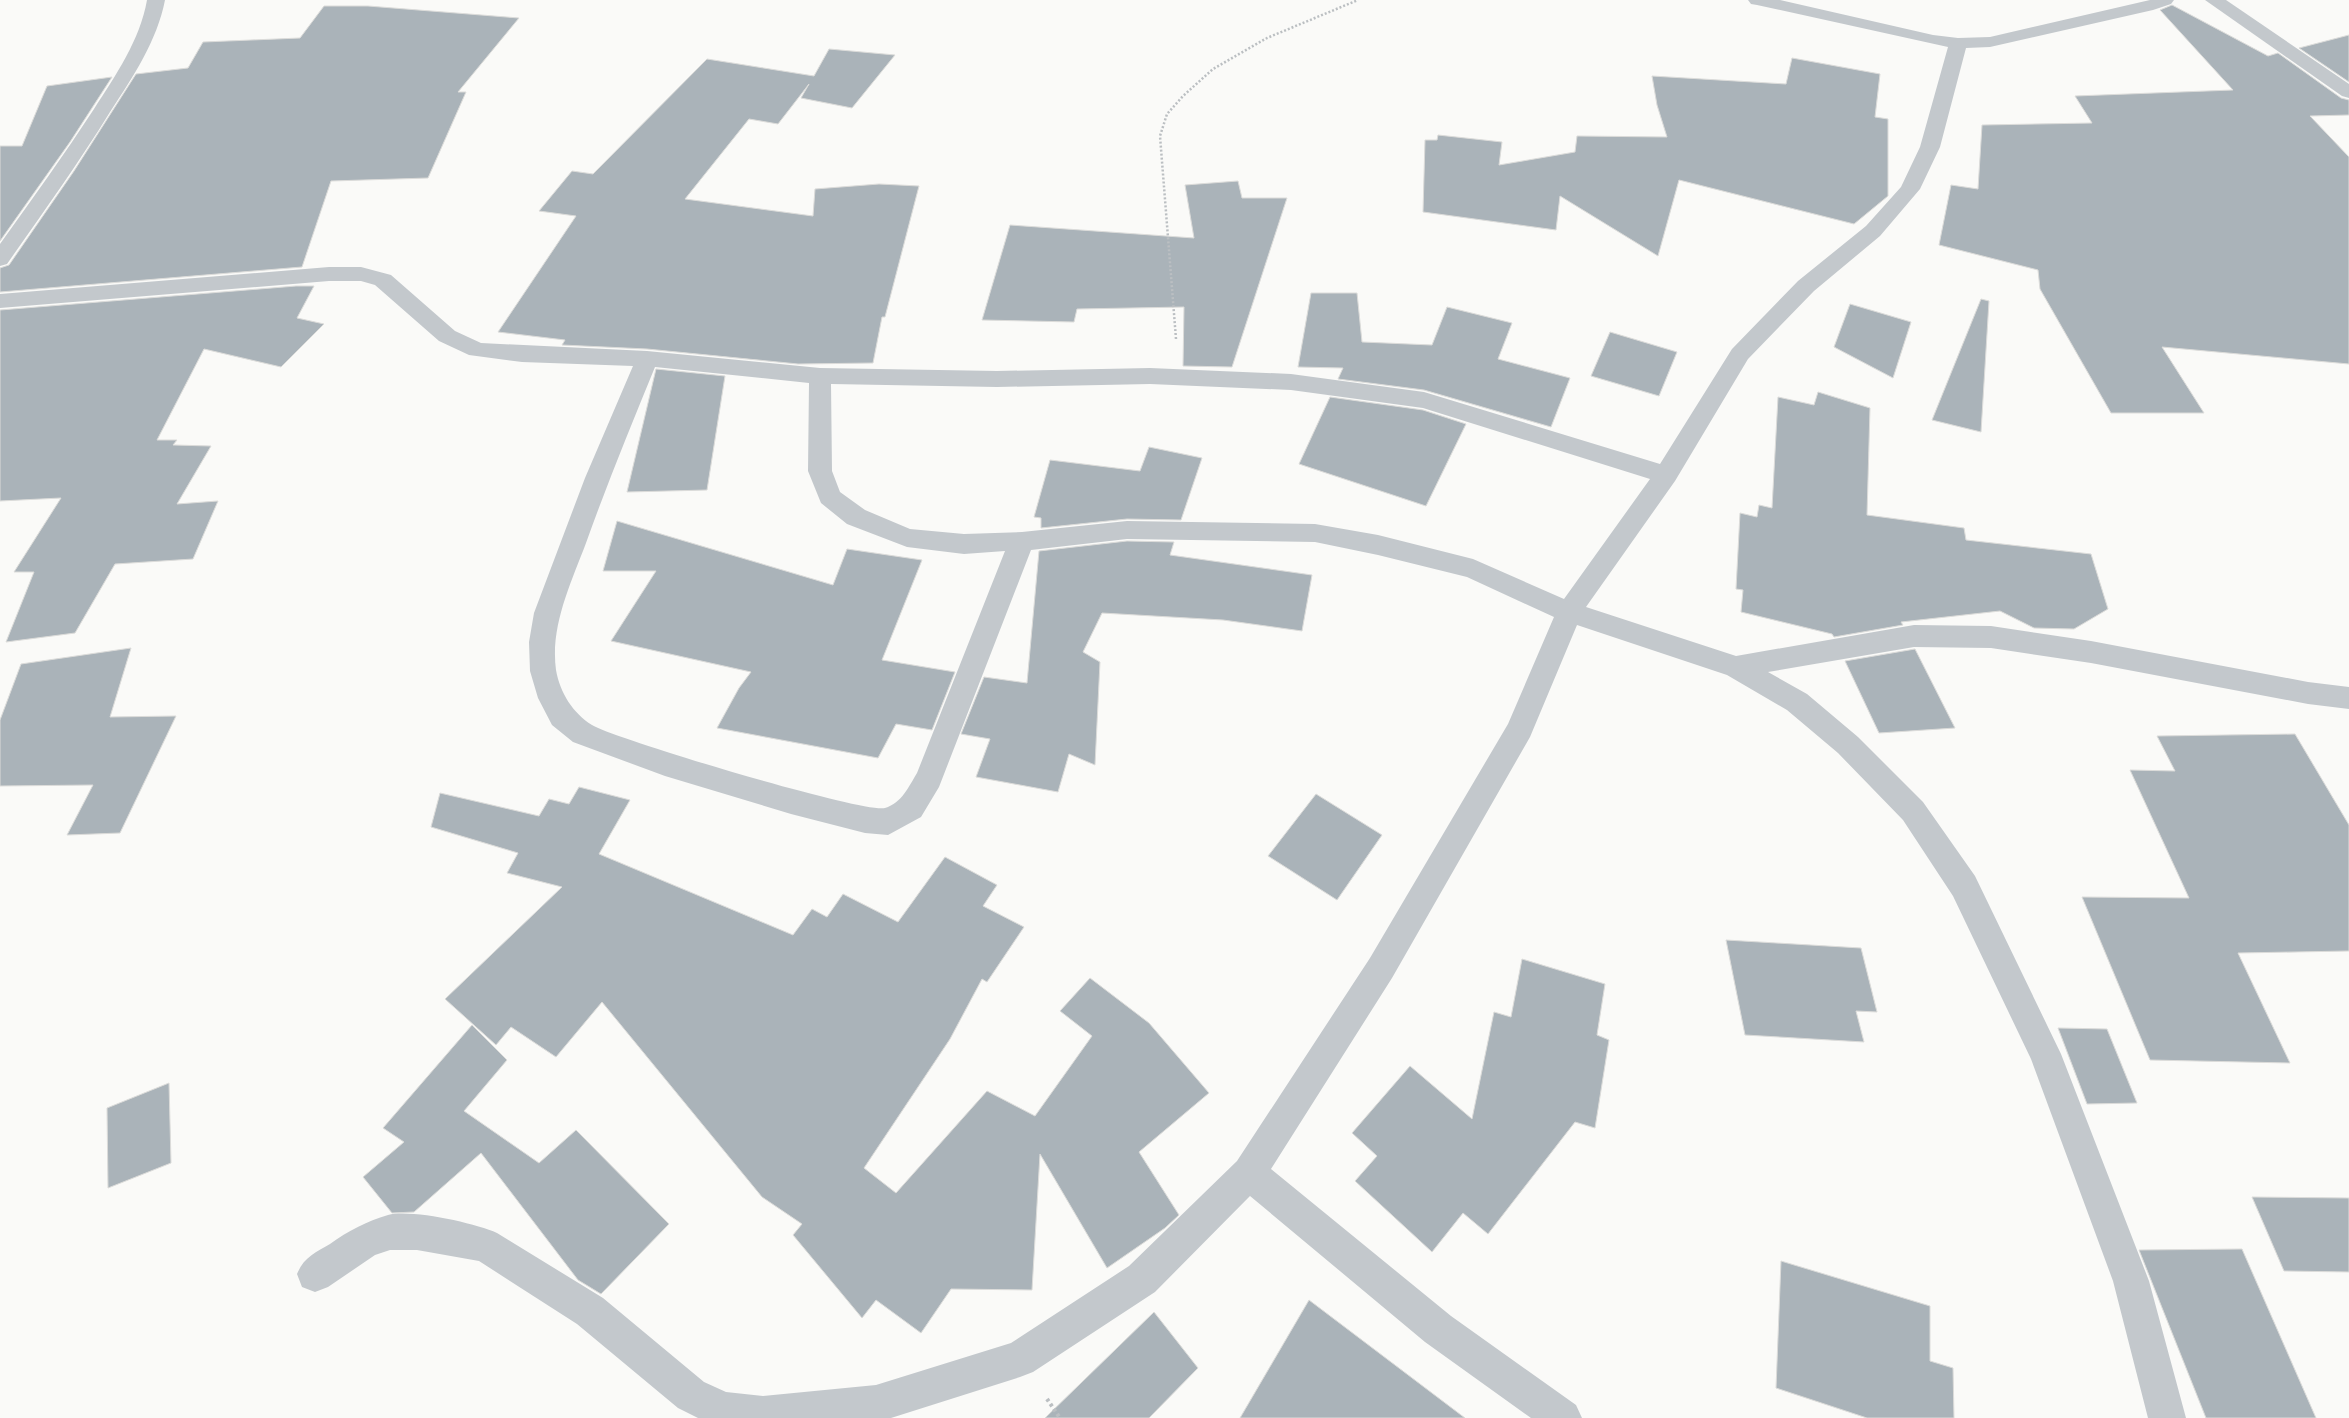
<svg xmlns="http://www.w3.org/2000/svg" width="2349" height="1418" viewBox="0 0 2349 1418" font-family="'PT Sans',sans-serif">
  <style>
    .building { fill: #aab3b9; stroke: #dcdcda }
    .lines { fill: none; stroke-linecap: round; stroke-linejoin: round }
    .path-far1 { stroke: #bbbfc2; stroke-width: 2.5; stroke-dasharray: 2 2; stroke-linecap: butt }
    .path { stroke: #bbbfc2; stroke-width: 4; stroke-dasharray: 3 3; stroke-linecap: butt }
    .street { fill: #c3c8cc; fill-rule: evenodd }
  </style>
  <rect width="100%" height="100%" fill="#fafaf8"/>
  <g class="building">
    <polygon points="2172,5 2268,56 2278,53 2341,98 2349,100 2349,115 2310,116 2349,157 2349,364 2162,347 2204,413 2111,413 2040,289 2038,270 1939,245 1951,185 1978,189 1982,125 2092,123 2075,96 2233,90 2160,10"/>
    <polygon points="324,6 368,6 519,18 458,92 466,92 428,178 331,181 302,267 0,292 0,268 9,265 74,171 136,74 188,68 203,42 300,38"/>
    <polygon points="2349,35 2349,82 2299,48"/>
    <polygon points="829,49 895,55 852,108 801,98 809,84 778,124 749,119 685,199 813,216 815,189 879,184 919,186 885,317 882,317 873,363 798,364 647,349 562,345 565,340 498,332 576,216 539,211 572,171 593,174 707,59 814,76"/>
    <polygon points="1792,58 1880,74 1875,117 1888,119 1888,196 1854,224 1679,180 1658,256 1560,196 1556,230 1423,212 1425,140 1437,140 1438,135 1502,142 1499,165 1575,152 1577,136 1667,137 1657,105 1652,76 1786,84"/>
    <polygon points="112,77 70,142 0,241 0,146 22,146 47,86"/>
    <polygon points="1238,181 1242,198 1287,198 1232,367 1183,366 1184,307 1077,309 1074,322 982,320 1010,225 1194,238 1185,185"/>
    <polygon points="296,286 314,286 297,318 324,324 281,367 204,349 157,440 177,440 173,445 211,446 177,504 218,501 193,559 115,564 75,633 6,642 34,572 14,572 61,498 0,501 0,310"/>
    <polygon points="1311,293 1357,293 1362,342 1432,345 1447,307 1512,323 1498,359 1570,378 1551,427 1424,390 1338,379 1343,368 1298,367"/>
    <polygon points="1981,299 1989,301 1981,432 1932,420"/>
    <polygon points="1850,304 1911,322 1893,378 1834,347"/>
    <polygon points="1610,332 1677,352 1659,396 1591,376"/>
    <polygon points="656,369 725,376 707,490 627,492"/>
    <polygon points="1818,392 1870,408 1867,515 1964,528 1966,540 2091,554 2108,609 2074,629 2034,628 2000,611 1901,622 1903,625 1834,637 1832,634 1741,612 1743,590 1736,589 1740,513 1757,517 1759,505 1772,508 1778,397 1814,405"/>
    <polygon points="1330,397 1423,410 1466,424 1426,506 1299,464"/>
    <polygon points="1149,447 1202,458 1181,520 1127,519 1041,528 1041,518 1034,517 1050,460 1140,471"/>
    <polygon points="617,521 833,585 847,549 922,560 882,660 955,672 932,730 896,724 878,758 717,728 739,688 751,672 611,641 656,571 603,571"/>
    <polygon points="1127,541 1174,542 1170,555 1312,575 1302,631 1223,620 1102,613 1083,652 1100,662 1095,765 1069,754 1058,792 976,777 990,739 961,734 984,677 1027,683 1039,551"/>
    <polygon points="131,648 110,717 176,716 120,833 67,835 93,785 0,786 0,720 21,664"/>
    <polygon points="1915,649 1955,728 1879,733 1845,661"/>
    <polygon points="2295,734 2349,825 2349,951 2238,953 2290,1063 2150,1060 2082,897 2189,898 2130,770 2175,771 2157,736"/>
    <polygon points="579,787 630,800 599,854 793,935 812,909 827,917 843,894 898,922 945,857 997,885 983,906 1024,927 987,982 982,979 950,1039 864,1168 896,1193 987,1091 1035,1116 1092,1036 1060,1011 1090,978 1149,1023 1209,1093 1139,1152 1179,1215 1165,1228 1107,1268 1040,1154 1032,1290 951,1289 921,1333 876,1300 862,1318 793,1235 802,1224 762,1197 602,1002 556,1057 511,1027 496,1045 445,999 562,887 507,873 518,853 431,827 440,793 539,816 549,799 569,804"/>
    <polygon points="1316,794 1382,835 1337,900 1268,856"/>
    <polygon points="1726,940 1861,948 1877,1012 1856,1011 1864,1042 1745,1035"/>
    <polygon points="1522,959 1605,984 1597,1035 1609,1040 1595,1128 1575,1122 1488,1234 1463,1213 1432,1252 1355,1181 1377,1156 1352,1133 1410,1066 1472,1119 1494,1012 1511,1017"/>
    <polygon points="472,1025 507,1060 464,1111 539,1163 576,1130 669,1224 601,1294 578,1280 481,1153 414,1212 392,1213 363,1177 404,1142 383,1128"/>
    <polygon points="2058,1028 2107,1029 2137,1103 2087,1104"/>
    <polygon points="169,1083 171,1163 108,1188 107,1108"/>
    <polygon points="2252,1197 2349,1198 2349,1272 2284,1271"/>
    <polygon points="2242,1249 2316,1418 2206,1418 2139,1250"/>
    <polygon points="1781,1261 1930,1306 1930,1361 1953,1368 1954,1418 1867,1418 1776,1388"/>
    <polygon points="1309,1300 1465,1418 1240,1418"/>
    <polygon points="1154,1312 1198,1368 1149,1418 1045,1418"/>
  </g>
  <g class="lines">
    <polyline class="path-far1" points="1176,339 1160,136 1167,114 1183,96 1213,69 1267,38 1358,0"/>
    <polyline class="path" points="1047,1399 1060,1418"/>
    <g class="street">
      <path d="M147,0H165C157,41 133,77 110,112C78,164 42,214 7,264L0,266V244C32,199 64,155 94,109C116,75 140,40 147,0Z"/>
      <path d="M1748,0H1780L1933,35L1958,38L1990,37L2150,0H2174L2171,4L2153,10L1990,47L1966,48L1940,147L1920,189L1880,236L1814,291L1748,359L1675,481L1586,607L1736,656L1914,625L1991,626L2091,641L2308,682L2349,687V709L2308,704L2091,663L1991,648L1914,647L1768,672L1807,694L1858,737L1923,802L1975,876L2061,1054L2149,1281L2186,1418H2148L2113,1281L2031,1059L1953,896L1903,820L1838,753L1787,710L1727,675L1577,625L1530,737L1392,978L1271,1169L1451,1316L1576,1405L1582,1418H1531L1425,1342L1250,1196L1155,1292L1033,1372L1020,1377L891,1418H698L678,1408L577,1324L479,1261L417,1250H390L375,1255L328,1287L315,1292L302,1287L297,1274C304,1257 315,1253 330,1244C348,1231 367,1221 388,1215C411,1209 475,1223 497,1233L603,1298L704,1382L726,1392L763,1396L876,1385L1011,1343L1129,1266L1237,1161L1370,958L1508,724L1554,617L1467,577L1378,555L1315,542L1127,539L1031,550L939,787L921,817L888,835L865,833L791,814L665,776L573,742L552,725L538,698L530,671L529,642L534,613L585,478L633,366L522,362L469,355L439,341L375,285L361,281H329L0,308V294L329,267H361L391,275L455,331L481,343L647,351L820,368L997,371L1150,368L1291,374L1424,392L1660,464L1732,349L1798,281L1866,226L1901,187L1920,147L1948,47L1757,5L1751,4ZM655,367L809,383L808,471L821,503L847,524L907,547L964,554L1005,551L917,773C909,786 902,803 885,808C866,814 617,740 592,725C573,713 560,693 556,670C550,626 571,583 586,543C607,484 631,426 655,367ZM831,384L997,387L1150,384L1291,390L1423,408L1650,479L1564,599L1473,559L1378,535L1315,524L1127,521L1022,532L964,534L910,529L865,510L840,492L832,471Z"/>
      <polygon points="2205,0 2226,0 2349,84 2349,98 2342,96"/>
    </g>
  </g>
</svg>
